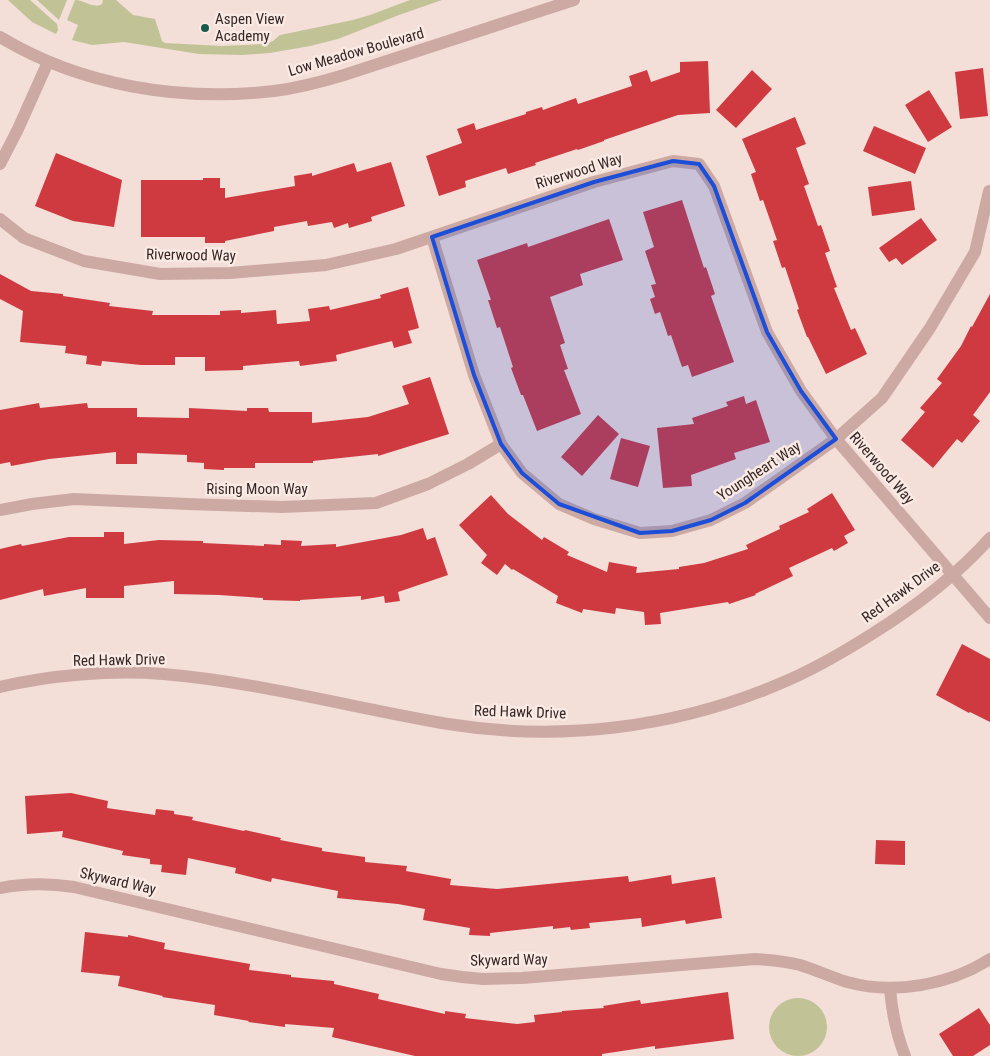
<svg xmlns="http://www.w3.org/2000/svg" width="990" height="1056" viewBox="0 0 990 1056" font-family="'Roboto Condensed',sans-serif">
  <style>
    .green { fill: #c1c397 }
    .building { fill: #cf3a41 }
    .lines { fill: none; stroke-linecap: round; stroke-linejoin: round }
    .minor { stroke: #ccaaa3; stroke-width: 12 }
    .marked { fill: #1d4ed8; fill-opacity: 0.2; stroke: #1d4ed8; stroke-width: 4; stroke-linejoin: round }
    .poi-dot { fill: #185a4c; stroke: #faeae4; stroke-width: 2 }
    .labels { text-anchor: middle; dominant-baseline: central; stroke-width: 5; stroke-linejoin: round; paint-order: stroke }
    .poi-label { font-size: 15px; fill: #362626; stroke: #faeae4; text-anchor: start }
    .street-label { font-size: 15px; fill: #362626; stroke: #faeae4 }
  </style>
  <rect width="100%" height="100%" fill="#f3ded8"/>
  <g class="green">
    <polygon points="8,0 30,0 57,24 58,30 56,34 32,22"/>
    <polygon points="37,0 67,0 59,20"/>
    <path d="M75,0C84,0 93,9 102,4L103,0H116L133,15L155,19L162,41L165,43L222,46L266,44L273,41L280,35L353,20L370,15L410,0H442L399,15L338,39L310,46L270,53L242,55L199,54L124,42L92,45L72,40L78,25L67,20Z"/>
    <circle cx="798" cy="1027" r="29"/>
  </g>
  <g class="building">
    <polygon points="708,61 710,113 678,115 604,140 604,141 578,150 577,149 535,163 536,165 508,174 506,168 465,181 466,187 439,196 426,156 462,143 457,129 474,123 476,130 526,114 526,112 542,107 543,110 576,98 578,104 632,86 629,76 647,70 651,82 680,72 680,62"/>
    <polygon points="983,68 988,116 960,119 955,72"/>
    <polygon points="752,70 772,89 736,128 716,110"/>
    <polygon points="929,90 952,127 928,142 905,105"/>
    <polygon points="795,117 806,144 796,148 809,184 804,186 818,226 821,225 830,251 825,253 837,287 834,288 851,330 855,328 867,354 826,374 808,337 807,337 797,310 799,309 785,267 782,268 773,241 777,240 763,200 760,201 751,174 756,172 742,139"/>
    <polygon points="874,126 926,148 915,174 863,151"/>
    <polygon points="56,153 122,180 114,227 73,221 35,206"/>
    <polygon points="391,162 405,206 371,217 372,221 349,228 348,223 334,228 332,222 308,226 307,221 274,227 274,231 225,241 225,243 205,243 205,237 141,237 141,180 203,180 203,178 220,178 220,188 225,188 225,198 295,186 294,176 312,173 312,176 354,163 357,172"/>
    <polygon points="911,181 915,210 872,216 868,187"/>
    <polygon points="682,200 704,268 706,267 715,294 711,296 734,362 692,377 688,365 682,367 671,335 668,336 660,312 655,314 650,299 655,297 651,285 656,284 645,251 654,247 643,212"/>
    <polygon points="921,218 937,240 902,265 896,258 889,262 879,248"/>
    <polygon points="609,219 623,260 580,274 583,285 550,297 565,343 560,345 568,369 564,370 581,414 537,431 523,395 521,395 511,368 513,367 500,327 497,328 488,300 491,300 477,260 527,243 528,247"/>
    <polygon points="0,274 31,291 63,294 63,296 110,303 109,306 153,311 152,315 220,315 220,311 241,310 241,313 276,310 277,324 310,321 308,309 329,306 330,310 381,298 380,295 408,287 419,328 408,331 412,343 394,348 392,341 336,355 337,361 300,366 299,361 243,366 243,370 205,371 205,357 175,357 175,365 141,365 102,361 101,366 86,364 87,356 65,353 66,346 20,342 23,311 0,299"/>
    <polygon points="990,294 990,392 973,415 980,421 962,443 957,439 933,468 901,440 925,412 920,408 942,383 937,379 961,346 971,326 972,327"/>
    <polygon points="430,377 449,434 378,456 378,454 313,461 313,463 255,463 255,468 224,468 224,470 204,469 204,463 187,462 187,455 137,453 137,464 116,464 116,452 49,459 11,466 10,462 0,464 0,410 39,403 40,408 87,403 88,408 137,408 137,417 189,418 189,408 247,411 247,408 268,408 269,412 312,412 312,423 368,417 409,404 402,386"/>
    <polygon points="744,396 746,404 756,400 770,442 734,453 736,459 691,475 692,486 663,488 657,428 694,424 692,418 728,406 726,402"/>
    <polygon points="598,415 619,434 582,476 561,457"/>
    <polygon points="621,438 650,446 638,487 610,479"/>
    <polygon points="832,493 855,530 844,536 848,543 834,551 832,548 789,568 793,576 755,594 756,595 729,604 728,602 660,613 661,624 645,625 644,612 616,608 615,614 583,609 582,613 556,603 558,596 513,569 512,570 505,564 497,575 481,563 487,555 459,525 491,495 508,514 542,540 544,537 569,552 567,555 607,572 609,562 637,567 636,573 679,569 679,567 704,563 748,549 746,545 780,529 779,526 809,512 807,509"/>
    <polygon points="423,528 427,540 435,537 448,575 398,592 400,601 385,603 384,596 361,600 361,596 300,600 300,601 263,600 263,598 219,595 174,594 174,581 124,586 124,598 86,598 86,588 44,596 43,589 0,600 0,549 21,544 22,546 69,537 104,537 104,532 124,532 124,544 159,540 203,541 203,543 264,546 264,544 281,545 281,540 302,541 301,546 336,544 336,547 401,535"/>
    <polygon points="962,644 990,659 990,722 970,712 969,713 936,695"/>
    <polygon points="71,793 108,801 107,808 155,815 156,809 174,811 174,814 193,817 192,820 244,831 245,830 281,838 280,840 322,848 322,851 365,857 365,862 407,866 406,871 451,879 450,885 497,889 628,876 629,882 671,875 672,884 715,877 722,918 686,924 685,920 642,927 641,918 589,923 590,928 571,930 570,927 553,929 553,926 490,933 490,936 469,935 470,928 423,920 425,909 398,904 337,898 338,891 272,878 271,882 235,873 236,868 188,858 186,875 161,872 162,865 150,864 150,859 122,855 123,851 62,837 63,831 27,834 25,796"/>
    <polygon points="876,840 905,841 905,865 875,864"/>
    <polygon points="85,932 128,937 128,935 165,943 164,949 250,964 249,970 291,975 291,977 334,981 334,984 379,994 378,999 445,1014 445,1011 466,1014 465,1018 517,1024 535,1022 534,1015 562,1012 562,1011 604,1008 603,1006 640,1000 641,1004 728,992 734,1039 655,1049 655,1046 602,1054 602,1056 415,1056 332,1037 334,1028 285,1024 285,1027 248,1022 249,1021 214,1015 215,1005 162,997 163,996 118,986 120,976 81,972"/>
    <polygon points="979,1008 990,1025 990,1045 973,1056 953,1056 939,1034"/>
  </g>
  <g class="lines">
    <g class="minor">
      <path d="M0,37C81,86 181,102 274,91C298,88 321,82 344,75L574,0"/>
      <polyline points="0,164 18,129 48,62"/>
      <polyline points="0,219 24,238 84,261 160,274 230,273 326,265 396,249 594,182 673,161 699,164 714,186 767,332 801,391 836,439 990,618"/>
      <polyline points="432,237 474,375 501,444 522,473 559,504 594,519 640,533 672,531 711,520 745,503 836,439 882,398 930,328 975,252 989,191"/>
      <polyline points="0,510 32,504 74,499 188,504 282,507 376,503 428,484 468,464 501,444"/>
      <path d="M0,687C50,675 111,670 163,674C259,682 353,708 448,724C559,742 676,728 779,684C811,671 842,653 872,634C915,607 956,576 990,538"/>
      <path d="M0,888C25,883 49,883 74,887L441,974L462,977L483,979L522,978L755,959C770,960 785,961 800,965C816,970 831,977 847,982C894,995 949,985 990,959"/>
      <path d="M890,989C892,1013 896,1033 905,1056"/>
    </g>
  </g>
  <path class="marked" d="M673,161L699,164L714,186L767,332L801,391L836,439L745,503L711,520L672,531L640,533L559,504L522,473L501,444L474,375L432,237L594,182Z"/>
  <circle class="poi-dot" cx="205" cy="28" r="5"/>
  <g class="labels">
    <g class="poi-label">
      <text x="215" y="19">Aspen View<tspan x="215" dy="17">Academy</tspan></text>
    </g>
    <g class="street-label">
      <text transform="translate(356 52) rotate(-16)">Low Meadow Boulevard</text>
      <text transform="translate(579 171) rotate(-17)">Riverwood Way</text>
      <text transform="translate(191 255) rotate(1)">Riverwood Way</text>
      <text transform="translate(882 468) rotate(49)">Riverwood Way</text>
      <text transform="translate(759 471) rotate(-33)">Youngheart Way</text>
      <text x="257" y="489">Rising Moon Way</text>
      <text transform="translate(901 592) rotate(-36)">Red Hawk Drive</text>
      <text transform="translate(119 660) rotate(-1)">Red Hawk Drive</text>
      <text transform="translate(520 712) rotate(2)">Red Hawk Drive</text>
      <text transform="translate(118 881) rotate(13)">Skyward Way</text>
      <text transform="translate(509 960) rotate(-1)">Skyward Way</text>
    </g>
  </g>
</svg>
